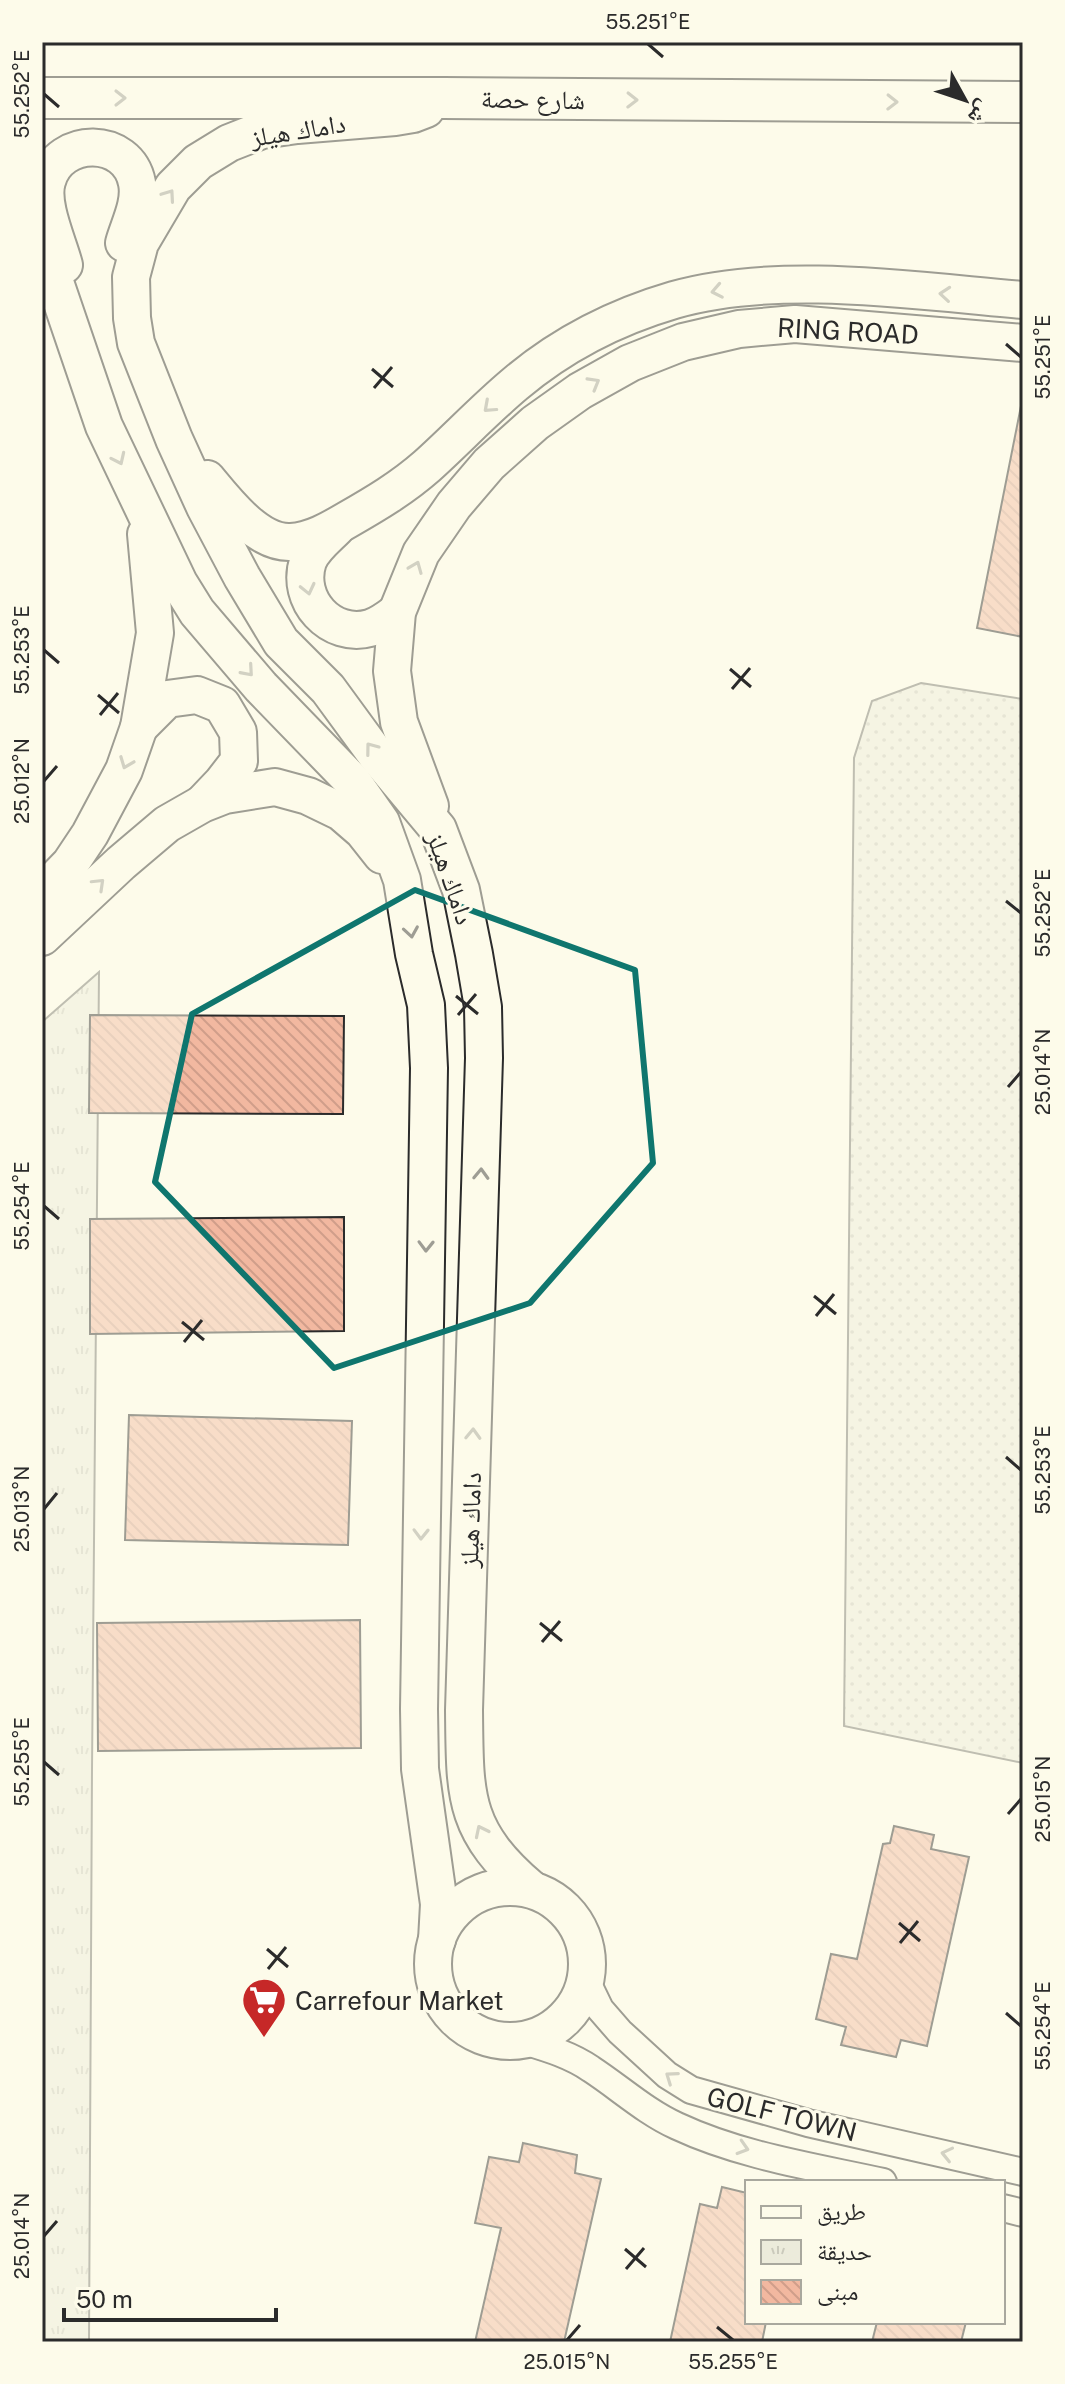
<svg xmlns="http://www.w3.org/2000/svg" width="1065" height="2384" viewBox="0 0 1065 2384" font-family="'Public Sans','Noto Naskh Arabic',sans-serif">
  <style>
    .grass { fill: url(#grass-dots); stroke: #74746e; stroke-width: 2 }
    .park { fill: url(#park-tufts); stroke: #74746e; stroke-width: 2 }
    .building { fill: url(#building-back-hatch); stroke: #2b2b2b; stroke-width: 2 }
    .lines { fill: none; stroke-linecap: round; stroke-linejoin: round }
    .street-casing { stroke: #2b2b2b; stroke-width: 30 }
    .secondary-casing { stroke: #2b2b2b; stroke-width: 40 }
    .primary-casing { stroke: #2b2b2b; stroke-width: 44 }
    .street { stroke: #fdfbea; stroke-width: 26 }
    .secondary { stroke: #fdfbea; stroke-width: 36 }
    .primary { stroke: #fdfbea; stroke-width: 40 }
    .oneway { stroke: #9e9d94 }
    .marked { fill: none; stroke: #0f766e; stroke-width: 6; stroke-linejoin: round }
    .ticks { fill: none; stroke: #2b2b2b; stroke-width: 3 }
    .labels { text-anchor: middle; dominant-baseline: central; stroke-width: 6; stroke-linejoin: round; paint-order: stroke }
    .street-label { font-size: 26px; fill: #2b2b2b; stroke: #fdfbea }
    .poi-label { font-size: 26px; fill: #2b2b2b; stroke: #fdfbea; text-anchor: start }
    .neatline { fill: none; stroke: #2b2b2b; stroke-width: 3 }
    .ticks-label { font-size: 20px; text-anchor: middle; fill: #2b2b2b }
  </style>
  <defs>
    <pattern id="grass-dots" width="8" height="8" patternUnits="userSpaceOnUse" patternTransform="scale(2)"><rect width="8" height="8" fill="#ecebdb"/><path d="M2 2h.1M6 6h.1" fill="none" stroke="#cbcabc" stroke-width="1.8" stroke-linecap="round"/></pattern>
    <pattern id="park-tufts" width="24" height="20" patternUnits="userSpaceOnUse" patternTransform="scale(2)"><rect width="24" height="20" fill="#ecebdb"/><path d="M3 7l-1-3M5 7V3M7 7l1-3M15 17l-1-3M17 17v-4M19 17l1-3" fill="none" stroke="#cbcabc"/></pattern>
    <pattern id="building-back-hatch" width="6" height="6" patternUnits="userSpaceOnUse" patternTransform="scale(2)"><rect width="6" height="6" fill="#f2b8a0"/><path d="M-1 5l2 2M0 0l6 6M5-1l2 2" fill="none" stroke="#d09e8a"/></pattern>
  </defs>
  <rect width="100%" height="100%" fill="#fdfbea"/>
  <polygon class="grass" points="921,683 1023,699 1023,1763 844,1726 854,758 872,701"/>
  <polygon class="park" points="99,972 92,1770 89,2342 42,2342 42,1022"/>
  <g class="building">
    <polygon points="1021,406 1023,406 1023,637 977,628"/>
    <polygon points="90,1015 344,1016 343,1114 89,1113"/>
    <polygon points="344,1217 344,1331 90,1334 90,1219"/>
    <polygon points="129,1415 352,1421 348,1545 125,1540"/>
    <polygon points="360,1620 361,1748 98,1751 97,1623"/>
    <polygon points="894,1826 934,1835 931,1849 969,1857 927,2046 901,2040 896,2057 841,2045 846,2027 816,2019 831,1954 857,1959 883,1844 890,1843"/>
    <polygon points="523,2143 577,2155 575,2173 601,2179 564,2342 475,2342 501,2228 475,2223 489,2157 519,2162"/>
    <polygon points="722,2187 747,2193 747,2322 766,2322 762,2342 670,2342 700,2204 717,2208"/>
    <polygon points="877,2322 966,2322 961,2342 872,2342"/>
  </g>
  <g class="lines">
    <g class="street-casing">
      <g id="street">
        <polyline points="586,1980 600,2009 620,2032 667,2075 691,2090 808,2123 1023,2172"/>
        <path d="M524,2041C547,2048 571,2055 591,2069C620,2088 646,2112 677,2126C741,2156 815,2167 883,2182"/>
        <polyline points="1003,2208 1023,2213"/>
      </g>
    </g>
    <g class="secondary-casing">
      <g id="secondary">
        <path d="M426,109L413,114L395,117L297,125L262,130L229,143L198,162L173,187L140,243L131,277L132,318L136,343L174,439L205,507L242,577L281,642L328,689L377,756L438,829L461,890L474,954L483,1007L484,1058L464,1710C465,1796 462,1830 531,1889"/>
        <polyline points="42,244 104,426 179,583 197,612 261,687 353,782 381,822 402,880 414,954 426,1005 429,1068 419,1709 420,1769 439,1904 437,1940"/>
        <path d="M64,265C58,242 40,204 47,181C59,136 128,136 137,183C141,203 129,225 124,243"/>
        <path d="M207,479C226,502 258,544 291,542C311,541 330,530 347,520C375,504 402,488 427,466C457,439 484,410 515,384C561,345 616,317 674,300C778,270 916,291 1023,300"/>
        <path d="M336,528C326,538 313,548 308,561C295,600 331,639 370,628C380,625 389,618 397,612"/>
        <polyline points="139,727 167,699 197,695 222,705 238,732 239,761 222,783 203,803"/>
        <polyline points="430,806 399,722 392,671 397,612 421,553 454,505 489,464 535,423 580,391 630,363 683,342 739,329 795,324 1023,343"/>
        <polyline points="42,893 70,864 90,834 124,770 139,727 155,633 146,534"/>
        <polyline points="42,937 121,863 167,824 202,804 225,795 275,787 308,796 341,812 363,831 382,855"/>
        <circle cx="510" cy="1964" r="77"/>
      </g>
    </g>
    <g class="primary-casing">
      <polyline id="primary" points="42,98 443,98 1023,102"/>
    </g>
    <use href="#street" class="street"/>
    <use href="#secondary" class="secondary"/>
    <use href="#primary" class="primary"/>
  </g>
  <defs><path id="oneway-chevron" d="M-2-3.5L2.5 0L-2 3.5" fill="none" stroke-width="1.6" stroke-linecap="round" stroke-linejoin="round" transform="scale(2)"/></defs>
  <g class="oneway">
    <use href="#oneway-chevron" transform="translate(120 98)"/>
    <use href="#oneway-chevron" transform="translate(632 100) rotate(1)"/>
    <use href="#oneway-chevron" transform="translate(892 102) rotate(1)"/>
    <use href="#oneway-chevron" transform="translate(169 195) rotate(-55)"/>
    <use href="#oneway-chevron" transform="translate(717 291) rotate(169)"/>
    <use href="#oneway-chevron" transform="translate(945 294) rotate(-175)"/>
    <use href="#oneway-chevron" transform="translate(594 383) rotate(-30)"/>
    <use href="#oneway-chevron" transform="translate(489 407) rotate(138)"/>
    <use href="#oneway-chevron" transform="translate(119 459) rotate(65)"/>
    <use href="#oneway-chevron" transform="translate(416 567) rotate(-68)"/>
    <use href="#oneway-chevron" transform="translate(308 589) rotate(77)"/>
    <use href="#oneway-chevron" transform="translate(248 671) rotate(49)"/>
    <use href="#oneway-chevron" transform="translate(371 748) rotate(-127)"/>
    <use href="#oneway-chevron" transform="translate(126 763) rotate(111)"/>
    <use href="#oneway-chevron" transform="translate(99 884) rotate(-44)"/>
    <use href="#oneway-chevron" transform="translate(411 932) rotate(81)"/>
    <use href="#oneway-chevron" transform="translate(481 1174) rotate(-88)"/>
    <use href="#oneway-chevron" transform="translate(426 1246) rotate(91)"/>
    <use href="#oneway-chevron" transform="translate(473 1434) rotate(-88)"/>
    <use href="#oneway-chevron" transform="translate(421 1534) rotate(91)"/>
    <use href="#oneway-chevron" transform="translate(481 1831) rotate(-116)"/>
    <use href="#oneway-chevron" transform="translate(671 2077) rotate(-145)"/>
    <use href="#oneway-chevron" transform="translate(743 2148) rotate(17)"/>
    <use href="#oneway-chevron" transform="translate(947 2154) rotate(-167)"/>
  </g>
  <path d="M0 0H1065V2384H0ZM415,890L635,970L653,1163L530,1303L334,1368L155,1182L192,1014Z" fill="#fdfbea" fill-opacity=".55" fill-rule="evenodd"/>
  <path class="marked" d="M415,890L635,970L653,1163L530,1303L334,1368L155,1182L192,1014Z"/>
  <path class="ticks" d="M648,44L663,57M44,94L59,107M1006,344L1021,357M372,369L393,387M374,388L392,367M44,650L59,663M730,669L751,687M732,689L750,668M98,695L119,713M100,715L118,693M44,781L57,766M1006,901L1021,913M456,996L478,1014M458,1015L476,994M1008,1087L1021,1072M44,1206L59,1219M814,1296L836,1314M816,1316L834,1294M182,1322L204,1340M184,1342L202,1320M1006,1457L1021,1470M44,1509L57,1493M540,1623L562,1641M542,1642L560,1621M44,1762L59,1775M1008,1814L1021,1799M899,1923L920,1941M900,1943L918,1921M267,1949L288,1967M268,1969L286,1947M1006,2013L1021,2026M44,2236L57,2221M625,2249L646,2267M626,2269L644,2248M717,2327L733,2340M567,2340L580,2325"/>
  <defs>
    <g id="supermarket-pin" transform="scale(2.3)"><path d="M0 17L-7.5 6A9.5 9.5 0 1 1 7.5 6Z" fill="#c62828" stroke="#fdfbea"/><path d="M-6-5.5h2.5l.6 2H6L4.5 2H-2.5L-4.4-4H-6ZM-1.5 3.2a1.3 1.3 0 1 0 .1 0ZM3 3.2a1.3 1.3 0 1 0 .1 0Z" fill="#fff"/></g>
  </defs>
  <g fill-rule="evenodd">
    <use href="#supermarket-pin" x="264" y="2000"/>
  </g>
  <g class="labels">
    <g class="street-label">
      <text transform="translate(533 99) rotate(1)">شارع حصة</text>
      <text transform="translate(298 130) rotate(-9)">داماك هيلز</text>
      <text transform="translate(848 331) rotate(3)">RING ROAD</text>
      <text transform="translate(451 878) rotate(71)">داماك هيلز</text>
      <text transform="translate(470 1520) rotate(-88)">داماك هيلز</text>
      <text transform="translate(782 2114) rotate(14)">GOLF TOWN</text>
    </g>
    <g class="poi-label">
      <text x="295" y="2000">Carrefour Market</text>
    </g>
  </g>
  <rect width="1065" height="2384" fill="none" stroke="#fdfbea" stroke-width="88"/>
  <rect x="745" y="2180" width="260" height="144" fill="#fdfbea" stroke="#a9a89e" stroke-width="2"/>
  <rect x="761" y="2206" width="40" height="12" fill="#fdfbea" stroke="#a9a89e" stroke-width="2"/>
  <text x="817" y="2220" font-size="24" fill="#2b2b2b">طريق</text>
  <rect x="761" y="2240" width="40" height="24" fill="url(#park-tufts)" stroke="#a9a89e" stroke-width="2"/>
  <text x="817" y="2260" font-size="24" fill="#2b2b2b">حديقة</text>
  <rect x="761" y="2280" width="40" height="24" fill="url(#building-back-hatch)" stroke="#a9a89e" stroke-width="2"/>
  <text x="817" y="2300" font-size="24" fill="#2b2b2b">مبنى</text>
  <g transform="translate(965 100) rotate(130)" stroke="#fdfbea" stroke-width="6" paint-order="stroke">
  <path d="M0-6L14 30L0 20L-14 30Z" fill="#2b2b2b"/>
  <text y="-12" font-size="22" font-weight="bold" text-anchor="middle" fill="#2b2b2b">ش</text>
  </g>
  <path d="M64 2308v12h212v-12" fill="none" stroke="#2b2b2b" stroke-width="4"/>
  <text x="76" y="2308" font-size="24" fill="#2b2b2b" stroke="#fdfbea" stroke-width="6" paint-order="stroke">50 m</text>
  <rect x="44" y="44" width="977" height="2296" class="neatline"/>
  <g class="ticks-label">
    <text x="648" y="29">55.251°E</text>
    <text transform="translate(22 94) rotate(-90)" y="7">55.252°E</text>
    <text transform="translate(1043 357) rotate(-90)" y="7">55.251°E</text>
    <text transform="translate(22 650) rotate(-90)" y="7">55.253°E</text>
    <text transform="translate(22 781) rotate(-90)" y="7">25.012°N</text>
    <text transform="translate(1043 913) rotate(-90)" y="7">55.252°E</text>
    <text transform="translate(1043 1072) rotate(-90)" y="7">25.014°N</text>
    <text transform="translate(22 1206) rotate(-90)" y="7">55.254°E</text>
    <text transform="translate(1043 1470) rotate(-90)" y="7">55.253°E</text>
    <text transform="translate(22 1509) rotate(-90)" y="7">25.013°N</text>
    <text transform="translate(22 1762) rotate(-90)" y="7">55.255°E</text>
    <text transform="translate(1043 1799) rotate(-90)" y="7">25.015°N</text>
    <text transform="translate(1043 2026) rotate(-90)" y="7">55.254°E</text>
    <text transform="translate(22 2236) rotate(-90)" y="7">25.014°N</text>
    <text x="567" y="2369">25.015°N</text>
    <text x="733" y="2369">55.255°E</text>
  </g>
</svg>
